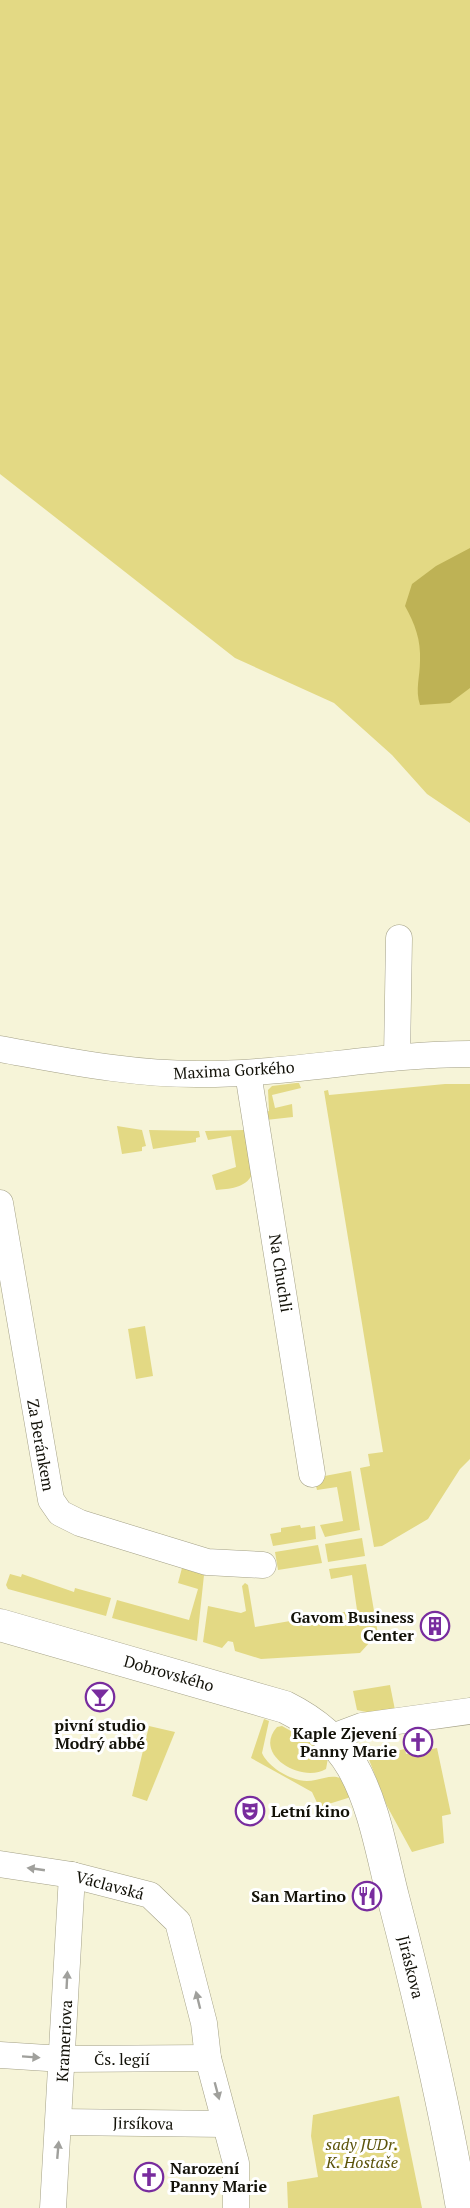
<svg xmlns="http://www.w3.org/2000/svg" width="470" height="2208" viewBox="0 0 470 2208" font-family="'PT Serif',serif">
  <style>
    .green { fill: #e3d984 }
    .water { fill: #beb255 }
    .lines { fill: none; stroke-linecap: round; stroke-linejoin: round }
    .minor-casing { stroke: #a4a187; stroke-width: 27 }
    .major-casing { stroke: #a4a187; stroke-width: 33 }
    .minor { stroke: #fff; stroke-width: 26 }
    .major { stroke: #fff; stroke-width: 32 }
    .oneway { fill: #a0a09c }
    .labels { text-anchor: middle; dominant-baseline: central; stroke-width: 6; stroke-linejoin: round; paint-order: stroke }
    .street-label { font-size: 16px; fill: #121108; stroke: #fff }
    .poi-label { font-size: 16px; font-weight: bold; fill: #121108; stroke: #fff; text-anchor: end }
    .park-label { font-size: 16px; font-style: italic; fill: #5c530a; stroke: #fff }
  </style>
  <rect width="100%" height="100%" fill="#f6f4d8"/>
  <g class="green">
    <polygon points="0,0 470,0 470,823 427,794 392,755 334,703 235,658 0,474"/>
    <polygon points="296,1083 299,1083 301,1088 272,1095 275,1108 292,1104 293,1117 266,1120 263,1113 269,1111 268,1090 272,1086"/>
    <polygon points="445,1084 470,1084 470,1459 460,1469 428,1519 382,1546 374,1547 360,1468 370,1466 368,1454 383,1452 324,1091 328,1090 329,1095"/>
    <polygon points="117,1126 142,1130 146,1146 142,1147 142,1151 122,1154"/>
    <polygon points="149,1130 199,1131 200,1137 196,1138 196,1142 153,1149"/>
    <path d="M244,1130L252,1175C245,1188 229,1189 216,1190L212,1175L236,1167L231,1136L208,1140L205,1131Z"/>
    <polygon points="145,1326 153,1376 136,1379 128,1329"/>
    <polygon points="351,1471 360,1530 325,1537 320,1525 343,1521 337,1487 317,1490 314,1478"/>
    <polygon points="300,1525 301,1528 315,1526 316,1539 273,1546 270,1534 281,1532 281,1528"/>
    <polygon points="362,1538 365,1556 328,1562 325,1544"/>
    <polygon points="318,1545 322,1563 278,1570 275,1552"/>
    <polygon points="366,1564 379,1640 370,1642 360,1653 261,1659 235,1651 233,1642 228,1641 222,1648 203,1642 208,1606 241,1613 246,1611 242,1586 245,1583 248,1585 255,1627 296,1620 296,1617 315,1614 316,1617 357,1610 352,1575 331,1579 329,1569"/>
    <polygon points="182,1568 204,1575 197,1641 112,1618 117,1600 189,1620 198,1589 178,1583"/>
    <polygon points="10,1574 21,1577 22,1574 74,1592 75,1588 111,1598 106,1616 8,1589 6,1585"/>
    <polygon points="390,1685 395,1710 371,1713 357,1710 353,1691"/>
    <path d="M264,1719L269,1721L262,1753C268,1767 291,1781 307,1781C318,1781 330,1774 340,1778L351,1797L319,1807L312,1792L251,1758Z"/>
    <polygon points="149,1726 175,1732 147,1801 132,1796"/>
    <path d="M282,1726L307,1740L328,1758L326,1769C302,1784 252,1755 277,1727Z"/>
    <polygon points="437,1748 451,1814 442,1816 444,1843 412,1852 387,1806 368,1757 405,1749 406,1754"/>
    <polygon points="399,2096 422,2208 288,2208 287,2182 318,2177 311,2136 313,2115"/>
  </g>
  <path class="water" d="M470,548V688L450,703L420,705C415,689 420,677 420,661C421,640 415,624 405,606L412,584L436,566Z"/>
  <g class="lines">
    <g class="minor-casing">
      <g id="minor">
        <path d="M0,1049C67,1061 134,1075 203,1074C292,1074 380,1054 470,1054"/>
        <polyline points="397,1057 399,938"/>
        <polyline points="248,1073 312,1474"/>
        <polyline points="0,1203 51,1500 60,1513 80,1523 207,1562 263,1565"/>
        <polyline points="330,1738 362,1726 470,1711"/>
        <polyline points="0,1864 72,1875 150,1895 178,1922 204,2023 208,2058 236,2163 236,2208"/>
        <polyline points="0,2055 63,2059 208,2058"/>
        <polyline points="60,2122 225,2124"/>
        <polyline points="53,2208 72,1875"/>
      </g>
    </g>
    <g class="major-casing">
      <path id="major" d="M0,1625L285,1707C313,1721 336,1739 352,1766C374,1804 382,1854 393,1897C420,2000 444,2103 462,2208"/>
    </g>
    <use href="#minor" class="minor"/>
    <use href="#major" class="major"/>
  </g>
  <defs><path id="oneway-solid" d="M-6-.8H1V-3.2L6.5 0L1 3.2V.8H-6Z" transform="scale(1.5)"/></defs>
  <g class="oneway">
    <use href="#oneway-solid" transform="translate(36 1869) rotate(-172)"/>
    <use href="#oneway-solid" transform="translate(67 1980) rotate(-87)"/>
    <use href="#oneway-solid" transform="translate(198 2000) rotate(-104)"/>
    <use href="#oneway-solid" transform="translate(31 2057) rotate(4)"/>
    <use href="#oneway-solid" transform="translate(217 2091) rotate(75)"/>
    <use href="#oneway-solid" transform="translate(58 2150) rotate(-85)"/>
  </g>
  <defs>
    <g id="building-ring" transform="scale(1.5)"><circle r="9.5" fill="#fff" stroke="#782c9e" stroke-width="1.5"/><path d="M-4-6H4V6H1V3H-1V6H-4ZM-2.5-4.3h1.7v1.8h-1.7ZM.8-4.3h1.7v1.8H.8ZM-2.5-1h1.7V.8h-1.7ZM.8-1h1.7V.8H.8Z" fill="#782c9e"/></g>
    <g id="bar-ring" transform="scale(1.5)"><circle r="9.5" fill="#fff" stroke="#782c9e" stroke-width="1.5"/><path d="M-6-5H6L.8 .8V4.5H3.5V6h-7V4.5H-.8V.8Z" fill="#782c9e"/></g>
    <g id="church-ring" transform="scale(1.5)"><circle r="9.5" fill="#fff" stroke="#782c9e" stroke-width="1.5"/><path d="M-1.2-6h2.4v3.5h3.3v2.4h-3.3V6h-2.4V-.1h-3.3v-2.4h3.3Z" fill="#782c9e"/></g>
    <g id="theatre-ring" transform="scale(1.5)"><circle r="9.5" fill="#fff" stroke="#782c9e" stroke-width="1.5"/><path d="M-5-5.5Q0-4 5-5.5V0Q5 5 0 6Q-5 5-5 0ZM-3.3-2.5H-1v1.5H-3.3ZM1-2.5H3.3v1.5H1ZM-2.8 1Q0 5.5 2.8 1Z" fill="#782c9e"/></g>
    <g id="restaurant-ring" transform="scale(1.5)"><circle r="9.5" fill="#fff" stroke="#782c9e" stroke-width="1.5"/><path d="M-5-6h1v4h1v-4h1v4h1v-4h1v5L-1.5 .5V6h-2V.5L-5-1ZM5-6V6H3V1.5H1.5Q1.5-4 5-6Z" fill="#782c9e"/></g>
  </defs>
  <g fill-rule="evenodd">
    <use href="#building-ring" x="435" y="1626"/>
    <use href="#bar-ring" x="100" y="1697"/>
    <use href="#church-ring" x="418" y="1742"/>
    <use href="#theatre-ring" x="250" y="1811"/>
    <use href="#restaurant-ring" x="367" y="1896"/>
    <use href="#church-ring" x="149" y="2177"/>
  </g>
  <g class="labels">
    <g class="street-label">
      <text transform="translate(234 1070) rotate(-3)">Maxima Gorkého</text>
      <text transform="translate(281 1273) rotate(81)">Na Chuchli</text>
      <text transform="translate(41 1445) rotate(80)">Za Beránkem</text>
      <text transform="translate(169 1673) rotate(16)">Dobrovského</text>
      <text transform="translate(110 1885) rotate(15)">Václavská</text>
      <text transform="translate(411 1967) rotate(76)">Jiráskova</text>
      <text transform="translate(64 2041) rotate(-87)">Krameriova</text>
      <text x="122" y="2059">Čs. legií</text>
      <text transform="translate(143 2123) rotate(1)">Jirsíkova</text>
    </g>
    <g class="poi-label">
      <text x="414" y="1617">Gavom Business<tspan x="414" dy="18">Center</tspan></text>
      <text x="100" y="1725" text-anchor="middle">pivní studio<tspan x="100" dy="18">Modrý abbé</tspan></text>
      <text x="397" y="1733">Kaple Zjevení<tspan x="397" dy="18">Panny Marie</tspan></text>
      <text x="271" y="1811" text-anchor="start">Letní kino</text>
      <text x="346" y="1896">San Martino</text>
      <text x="170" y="2168" text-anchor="start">Narození<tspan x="170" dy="18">Panny Marie</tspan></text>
    </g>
    <g class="park-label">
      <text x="362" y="2144">sady JUDr.<tspan x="362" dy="18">K. Hostaše</tspan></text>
    </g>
  </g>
</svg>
